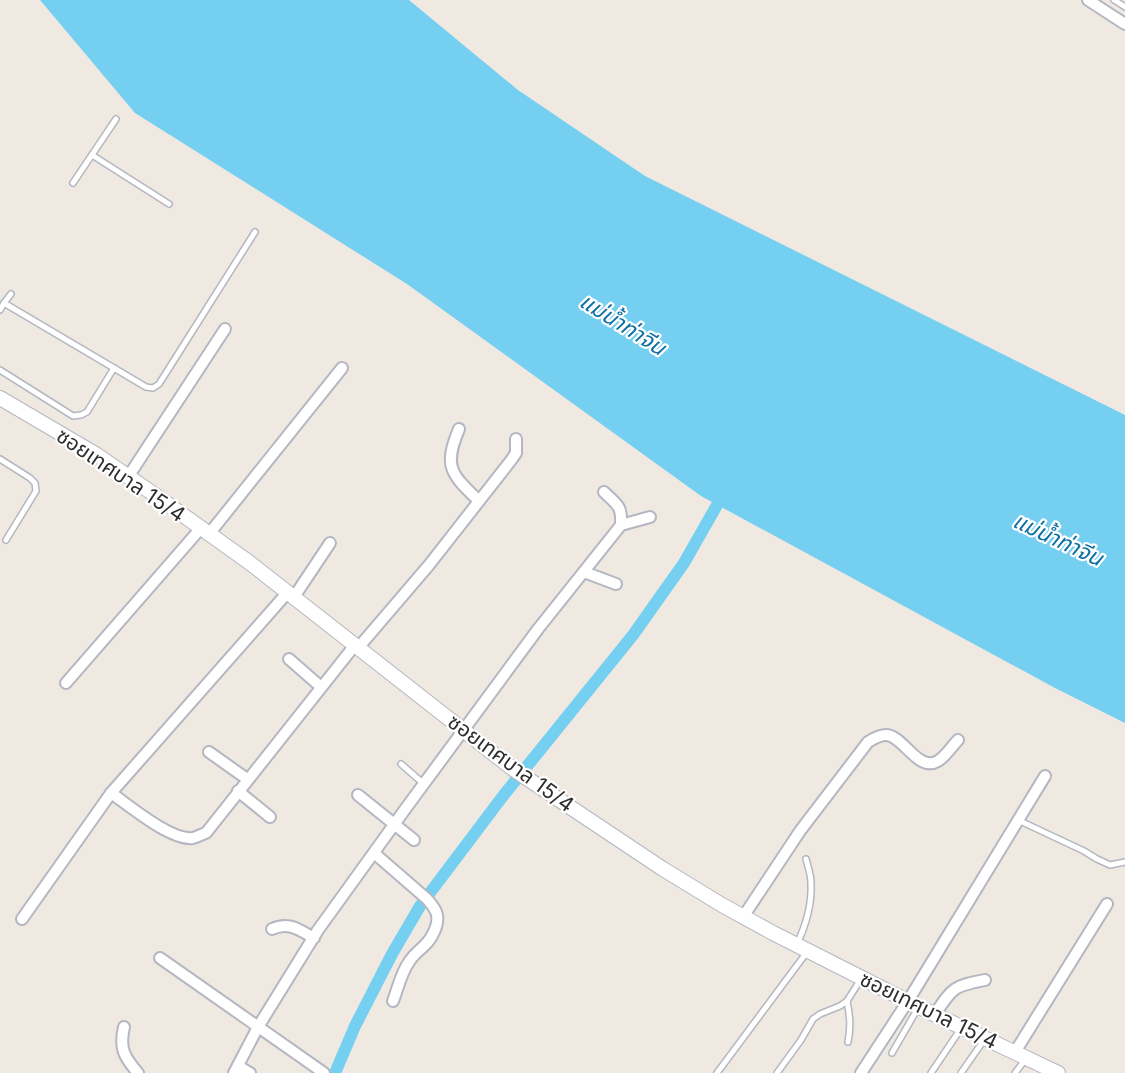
<svg xmlns="http://www.w3.org/2000/svg" width="1125" height="1073" viewBox="0 0 1125 1073" font-family="Inter,'Noto Sans Thai',sans-serif">
  <style>
    .water { fill: #75cff0 }
    .lines { fill: none; stroke-linecap: round; stroke-linejoin: round }
    .canal { stroke: #75cff0; stroke-width: 12 }
    .service-casing { stroke: #b4b7c1; stroke-width: 8 }
    .minor-casing { stroke: #b4b7c1; stroke-width: 14 }
    .tertiary-casing { stroke: #b4b7c1; stroke-width: 16 }
    .service { stroke: #fff; stroke-width: 5 }
    .minor { stroke: #fff; stroke-width: 10 }
    .tertiary { stroke: #fff; stroke-width: 14 }
    .labels { text-anchor: middle; dominant-baseline: central; stroke-width: 4.5; stroke-linejoin: round; paint-order: stroke }
    .street-label { font-size: 21px; fill: #2e2e2e; stroke: #fff }
    .water-label { font-size: 22px; font-style: italic; fill: #0d6fa3; stroke: #fff }
  </style>
  <rect width="100%" height="100%" fill="#efe9e1"/>
  <polygon class="water" points="40,0 409,0 518,90 645,176 1125,415 1125,723 1055,688 701,496 407,284 135,113"/>
  <g class="lines">
    <polyline class="canal" points="335,1073 355,1026 392,954 420,906 503,796 633,635 684,563 725,491"/>
    <g class="service-casing">
      <g id="service">
        <polyline points="1114,0 1125,7"/>
        <polyline points="92,155 169,204"/>
        <polyline points="73,183 116,119"/>
        <polyline points="4,303 11,294"/>
        <polyline points="0,310 4,303 146,387 153,388 159,384 255,232"/>
        <polyline points="0,370 73,416 81,415 87,412 114,368"/>
        <polyline points="0,459 30,478 35,483 36,491 6,540"/>
        <polyline points="401,764 424,784"/>
        <polyline points="1018,820 1084,851 1097,859 1110,865 1125,862"/>
        <path d="M797,944C806,925 812,904 811,883C811,875 808,867 806,859"/>
        <path d="M847,1001C850,1016 851,1027 848,1042"/>
        <polyline points="892,1053 918,1008"/>
        <polyline points="717,1073 807,952"/>
        <polyline points="777,1073 801,1040 813,1019 820,1014 840,1006 847,1001 861,979"/>
        <polyline points="931,1073 962,1027"/>
        <polyline points="961,1073 984,1040"/>
        <polyline points="1015,1073 1025,1060"/>
      </g>
    </g>
    <g class="minor-casing">
      <g id="minor">
        <polyline points="1088,0 1125,24"/>
        <path d="M459,429C443,467 451,474 479,501"/>
        <polyline points="128,477 225,329"/>
        <path d="M604,492C617,505 622,505 621,525"/>
        <polyline points="209,534 342,368"/>
        <polyline points="584,572 616,584"/>
        <polyline points="294,597 330,543"/>
        <polyline points="358,648 429,565 512,459 516,453 516,439"/>
        <polyline points="289,659 321,687"/>
        <polyline points="66,683 201,528"/>
        <polyline points="209,752 247,779"/>
        <polyline points="238,791 270,817"/>
        <path d="M111,793C130,806 171,841 193,838C197,837 202,834 206,833L355,645"/>
        <polyline points="358,795 414,840"/>
        <path d="M374,853L427,899C431,904 436,909 437,915C439,925 432,938 425,945C419,951 413,955 409,962C401,973 398,988 393,1001"/>
        <path d="M743,917L800,831L868,742C873,739 879,735 886,735C903,735 918,773 938,761C946,756 952,746 958,740"/>
        <polyline points="22,919 111,793 288,592"/>
        <path d="M272,929C289,921 299,930 314,938"/>
        <polyline points="160,958 324,1073"/>
        <path d="M935,1014C953,987 954,986 985,980"/>
        <path d="M124,1027C119,1048 124,1057 138,1073"/>
        <polyline points="1015,1052 1107,904"/>
        <polyline points="238,1066 250,1073"/>
        <polyline points="234,1073 258,1027 318,930 406,808 538,629 621,525 650,517"/>
        <polyline points="861,1073 908,1001 1045,776"/>
      </g>
    </g>
    <g class="tertiary-casing">
      <polyline id="tertiary" points="0,398 97,455 155,495 250,563 513,769 663,869 722,905 773,933 919,1007 1058,1073"/>
    </g>
    <use href="#service" class="service"/>
    <use href="#minor" class="minor"/>
    <use href="#tertiary" class="tertiary"/>
  </g>
  <g class="labels">
    <g class="street-label">
      <text transform="translate(121 475) rotate(34)">ซอยเทศบาล 15/4</text>
      <text transform="translate(511 763) rotate(36)">ซอยเทศบาล 15/4</text>
      <text transform="translate(929 1010) rotate(26)">ซอยเทศบาล 15/4</text>
    </g>
    <g class="water-label">
      <text transform="translate(623 324) rotate(32)">แม่น้ำท่าจีน</text>
      <text transform="translate(1058 539) rotate(25)">แม่น้ำท่าจีน</text>
    </g>
  </g>
</svg>
